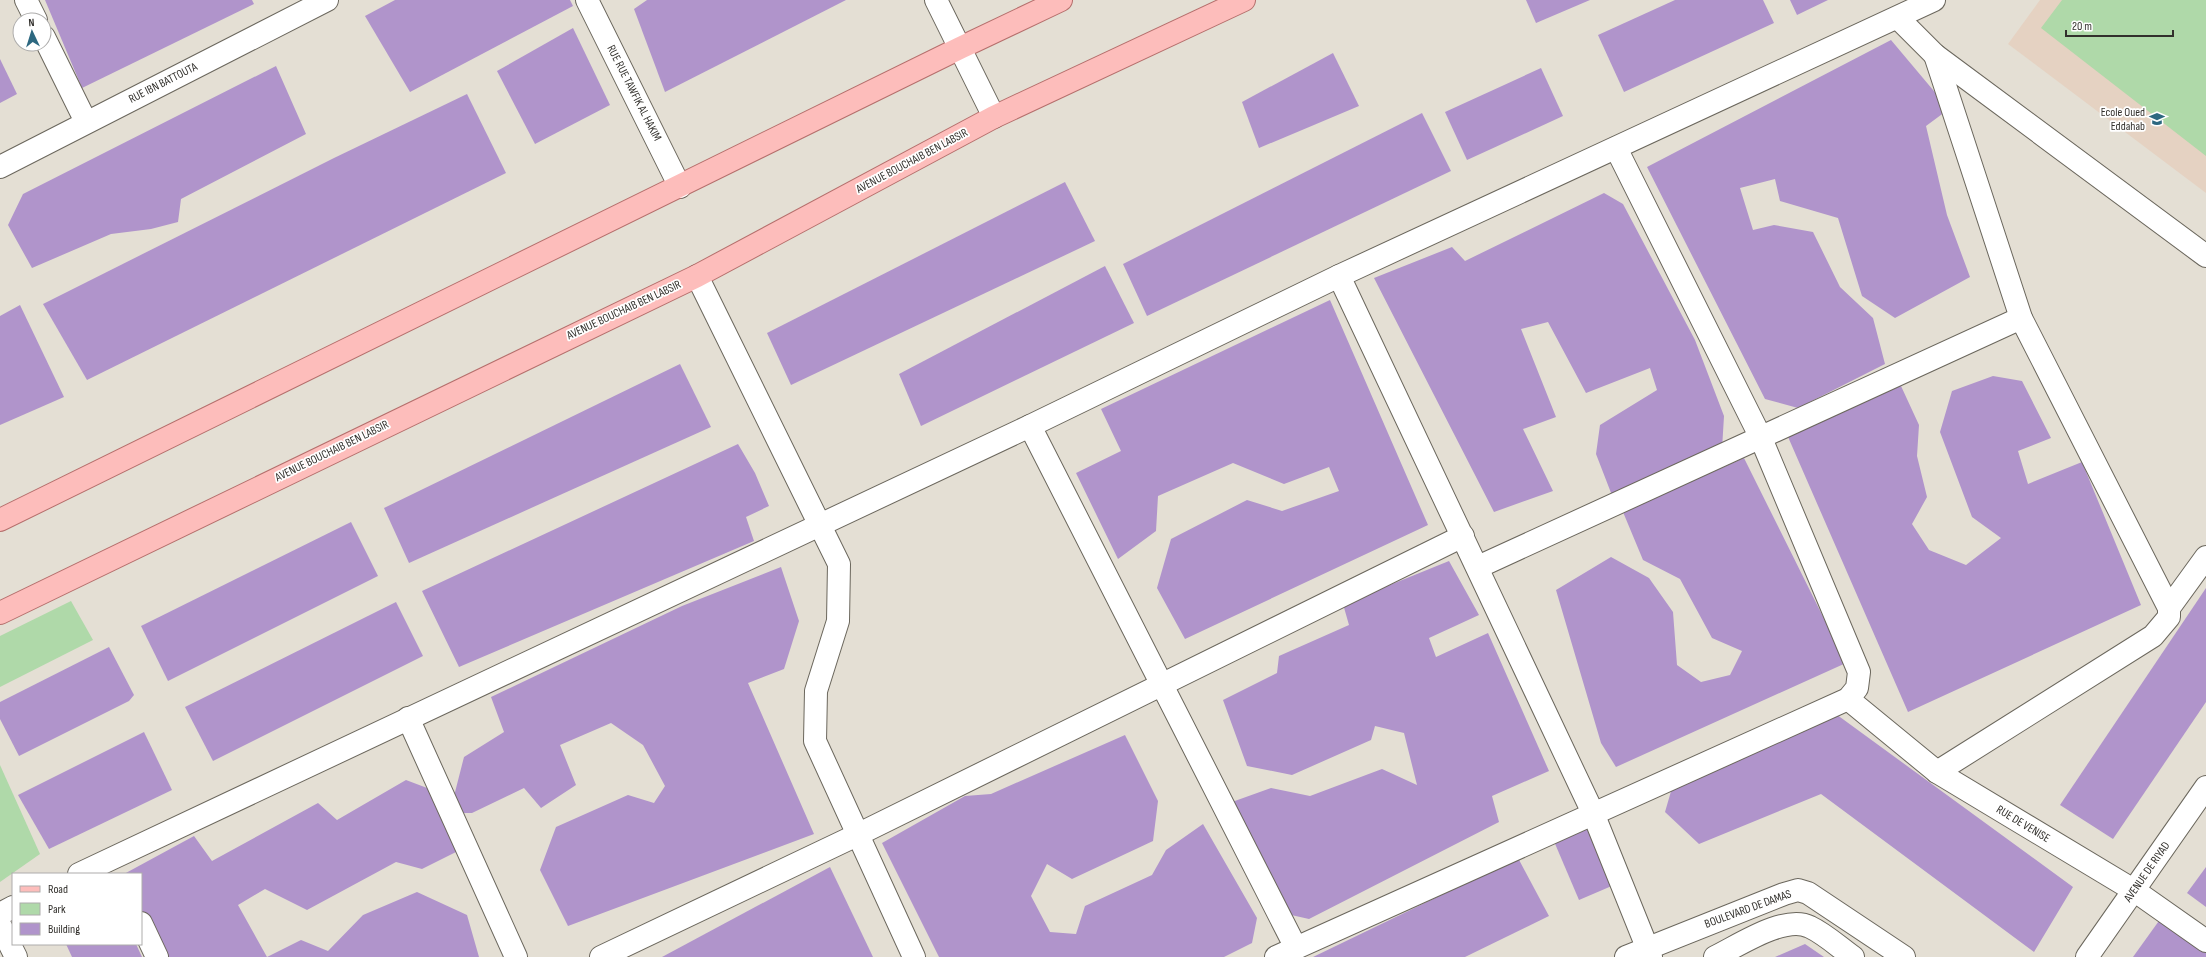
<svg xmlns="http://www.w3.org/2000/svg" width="2206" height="957" viewBox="0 0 2206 957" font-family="'Sofia Sans Condensed',sans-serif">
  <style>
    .education { fill: #e5d2c2 }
    .green { fill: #afd9a9 }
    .building { fill: #b094cb }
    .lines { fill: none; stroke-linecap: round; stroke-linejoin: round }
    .minor-casing { stroke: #6b675d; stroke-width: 24 }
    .major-casing { stroke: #b56f6c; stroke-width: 24 }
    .minor { stroke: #fff; stroke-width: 22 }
    .major { stroke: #fdbdbb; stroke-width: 22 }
    .labels { text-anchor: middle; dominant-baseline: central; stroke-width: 3.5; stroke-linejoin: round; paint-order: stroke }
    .street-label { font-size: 12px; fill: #32302c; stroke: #fff }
    .poi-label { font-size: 12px; fill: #32302c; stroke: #fff; text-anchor: end }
  </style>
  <rect width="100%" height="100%" fill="#e4dfd4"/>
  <polygon class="education" points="2040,0 2206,0 2206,193 2008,44"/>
  <g class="green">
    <polygon points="2062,0 2206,0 2206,156 2041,28"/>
    <polygon points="71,601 93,640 0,687 0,636"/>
    <polygon points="0,765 40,854 0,882"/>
  </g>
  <g class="building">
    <polygon points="45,0 252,0 254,4 82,88"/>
    <polygon points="395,0 570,0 573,6 410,92 365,16"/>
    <polygon points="647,0 846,0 665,92 634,9"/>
    <polygon points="1526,0 1590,0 1536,23"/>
    <polygon points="1675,0 1763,0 1774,23 1624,92 1598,35"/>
    <polygon points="1790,0 1828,0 1797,15"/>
    <polygon points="573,28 610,105 535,144 497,71"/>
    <polygon points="1891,40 1949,109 1926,126 1947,215 1970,277 1895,318 1862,296 1838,218 1780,201 1775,179 1740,188 1753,230 1774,225 1813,232 1840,287 1873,318 1885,364 1798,408 1765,399 1647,167"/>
    <polygon points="1333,53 1359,106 1259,148 1242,102"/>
    <polygon points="0,59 17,94 0,103"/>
    <polygon points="276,66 306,134 181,199 178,222 151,229 111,234 32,268 8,225 23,194"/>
    <polygon points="1541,68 1563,116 1467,160 1445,112"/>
    <polygon points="467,94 506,173 87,380 43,304 334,158"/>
    <polygon points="1422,113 1451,171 1147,316 1123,264"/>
    <polygon points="1065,182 1095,241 791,385 767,333"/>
    <polygon points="1604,193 1623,204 1695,340 1724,416 1722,449 1613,498 1596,454 1600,425 1657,390 1650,368 1586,393 1548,322 1521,329 1556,417 1523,429 1553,491 1494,512 1374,278 1452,247 1465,261"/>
    <polygon points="1105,266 1134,323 921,426 899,374"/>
    <polygon points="1330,300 1428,525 1185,639 1157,588 1171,539 1247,500 1282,511 1339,491 1329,467 1284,484 1233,463 1158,496 1156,531 1118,559 1076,473 1121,451 1101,409"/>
    <polygon points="20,305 64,397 0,425 0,316"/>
    <polygon points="680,364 711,427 409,563 384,508"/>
    <polygon points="1993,376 2022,381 2051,438 2018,451 2028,484 2082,462 2141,605 1908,712 1785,430 1901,386 1919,425 1917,456 1927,497 1912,524 1929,550 1966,565 2001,538 1972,517 1940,432 1952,391"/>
    <polygon points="738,444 755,473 769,506 746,517 754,541 459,667 422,591"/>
    <polygon points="1744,458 1846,663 1616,767 1601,743 1556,590 1611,557 1649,578 1673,612 1677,665 1701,682 1730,675 1742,651 1712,638 1680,579 1643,560 1623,512"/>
    <polygon points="351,522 378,576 168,681 141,626"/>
    <polygon points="1449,561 1479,615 1429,638 1436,657 1488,633 1549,771 1492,796 1499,822 1309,919 1278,912 1232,802 1271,788 1310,796 1382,769 1417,785 1404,733 1375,726 1371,740 1292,775 1247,766 1223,700 1277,673 1279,656 1349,625 1343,604"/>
    <polygon points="781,567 799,621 784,669 748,683 814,834 568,926 540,870 556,827 628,795 654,803 665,786 643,745 611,723 560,745 576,785 541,808 524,788 472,813 463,813 453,800 464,757 504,732 491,697 682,606"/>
    <polygon points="2206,588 2206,702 2113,839 2060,805"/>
    <polygon points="396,602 423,656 213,761 185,707"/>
    <polygon points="109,647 134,695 129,701 19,756 0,719 0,702"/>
    <polygon points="1829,709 2073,887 2034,952 1821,794 1699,844 1665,812 1674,781"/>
    <polygon points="144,732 172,790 49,849 18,795"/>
    <polygon points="1125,735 1158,801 1153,841 1072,879 1047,864 1031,896 1050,932 1076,934 1085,906 1152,875 1166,850 1203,824 1257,918 1252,943 1224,957 939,957 882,843 965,796 991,794"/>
    <polygon points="406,780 435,791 466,847 422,869 396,862 307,910 265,889 238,905 267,957 301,940 328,951 363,915 417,892 467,915 479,957 164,957 141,910 141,874 124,874 194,836 212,861 318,803 337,820"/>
    <polygon points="1588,824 1614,885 1579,900 1553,839"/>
    <polygon points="1518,858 1549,916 1465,957 1313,957"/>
    <polygon points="830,867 873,957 662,957"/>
    <polygon points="2206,867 2206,907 2187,893"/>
    <polygon points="2161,918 2206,950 2206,957 2133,957"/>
    <polygon points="66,944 136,944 142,957 72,957"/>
    <polygon points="1805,944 1824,957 1775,957"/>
  </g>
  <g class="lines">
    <g class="minor-casing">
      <g id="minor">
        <polyline points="26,0 36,20"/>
        <polyline points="587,0 680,187"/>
        <polyline points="936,0 994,117"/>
        <polyline points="1898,18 1935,55 2206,256"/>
        <polyline points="44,37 86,122"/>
        <polyline points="1935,55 2021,318 2169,608 2169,617 2153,636 1937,772"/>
        <polyline points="0,167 327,0"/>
        <polyline points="697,276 839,564 838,621 816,691 815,741 914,957"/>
        <polyline points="1339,276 1593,813 1651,957"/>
        <polyline points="1030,426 1296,948"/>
        <polyline points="1478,567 2021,318"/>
        <polyline points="2169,608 2206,557"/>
        <polyline points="1848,699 1937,772 2135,891 2206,941"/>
        <polyline points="408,718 516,957"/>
        <polyline points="79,874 1030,426 1339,276 1934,0"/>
        <polyline points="0,914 13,907"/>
        <polyline points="141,923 157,957"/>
        <polyline points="0,925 16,957"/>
        <polyline points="601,957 857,835 1463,536"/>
        <polyline points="1276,957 1848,699 1857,688 1859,672 1760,436 1616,148"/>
        <polyline points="1626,957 1784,894 1798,890 1808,893 1904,957"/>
        <path d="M1715,957C1738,946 1785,914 1810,927C1825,934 1839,947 1853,957"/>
        <polyline points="2087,957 2206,787"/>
      </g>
    </g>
    <g class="major-casing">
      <g id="major">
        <polyline points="0,520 960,48 1061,0"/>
        <polyline points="0,613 697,276 994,117 1244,0"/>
      </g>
    </g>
    <use href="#minor" class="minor"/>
    <use href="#major" class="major"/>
  </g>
  <defs>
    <g id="school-bare" transform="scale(1.2)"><path d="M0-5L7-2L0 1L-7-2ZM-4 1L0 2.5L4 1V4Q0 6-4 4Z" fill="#2d6880" stroke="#fff" stroke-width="2.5" paint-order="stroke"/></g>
  </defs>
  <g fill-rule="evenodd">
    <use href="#school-bare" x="2157" y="119"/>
  </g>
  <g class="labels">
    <g class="street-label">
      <text transform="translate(163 83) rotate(-27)">RUE IBN BATTOUTA</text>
      <text transform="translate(634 93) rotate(63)">RUE RUE TAWFIK AL HAKIM</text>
      <text transform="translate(912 161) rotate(-28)">AVENUE BOUCHAIB BEN LABSIR</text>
      <text transform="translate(624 310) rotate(-25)">AVENUE BOUCHAIB BEN LABSIR</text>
      <text transform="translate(332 451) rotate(-26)">AVENUE BOUCHAIB BEN LABSIR</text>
      <text transform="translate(2023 824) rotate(31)">RUE DE VENISE</text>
      <text transform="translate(2147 872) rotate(-55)">AVENUE DE RIYAD</text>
      <text transform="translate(1748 909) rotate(-20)">BOULEVARD DE DAMAS</text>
    </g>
    <g class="poi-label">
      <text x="2145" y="112">Ecole Oued<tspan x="2145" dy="14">Eddahab</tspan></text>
    </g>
  </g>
  <rect x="12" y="873" width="130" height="72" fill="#ffffff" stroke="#adacab"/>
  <rect x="20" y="886" width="20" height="6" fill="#fdbdbb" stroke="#adacab"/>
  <text x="48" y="893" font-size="12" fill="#32302c">Road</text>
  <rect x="20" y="903" width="20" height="12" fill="#afd9a9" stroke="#adacab"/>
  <text x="48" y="913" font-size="12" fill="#32302c">Park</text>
  <rect x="20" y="923" width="20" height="12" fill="#b094cb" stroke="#adacab"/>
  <text x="48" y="933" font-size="12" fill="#32302c">Building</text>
  <g transform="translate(32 32) rotate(356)"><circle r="19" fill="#ffffff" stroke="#adacab"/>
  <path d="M0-3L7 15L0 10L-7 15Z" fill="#2d6880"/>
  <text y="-6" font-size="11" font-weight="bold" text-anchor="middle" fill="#32302c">N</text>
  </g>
  <path d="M2066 30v6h107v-6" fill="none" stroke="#32302c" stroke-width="2"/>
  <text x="2072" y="30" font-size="12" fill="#32302c" stroke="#ffffff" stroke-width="3" paint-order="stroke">20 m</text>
</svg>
